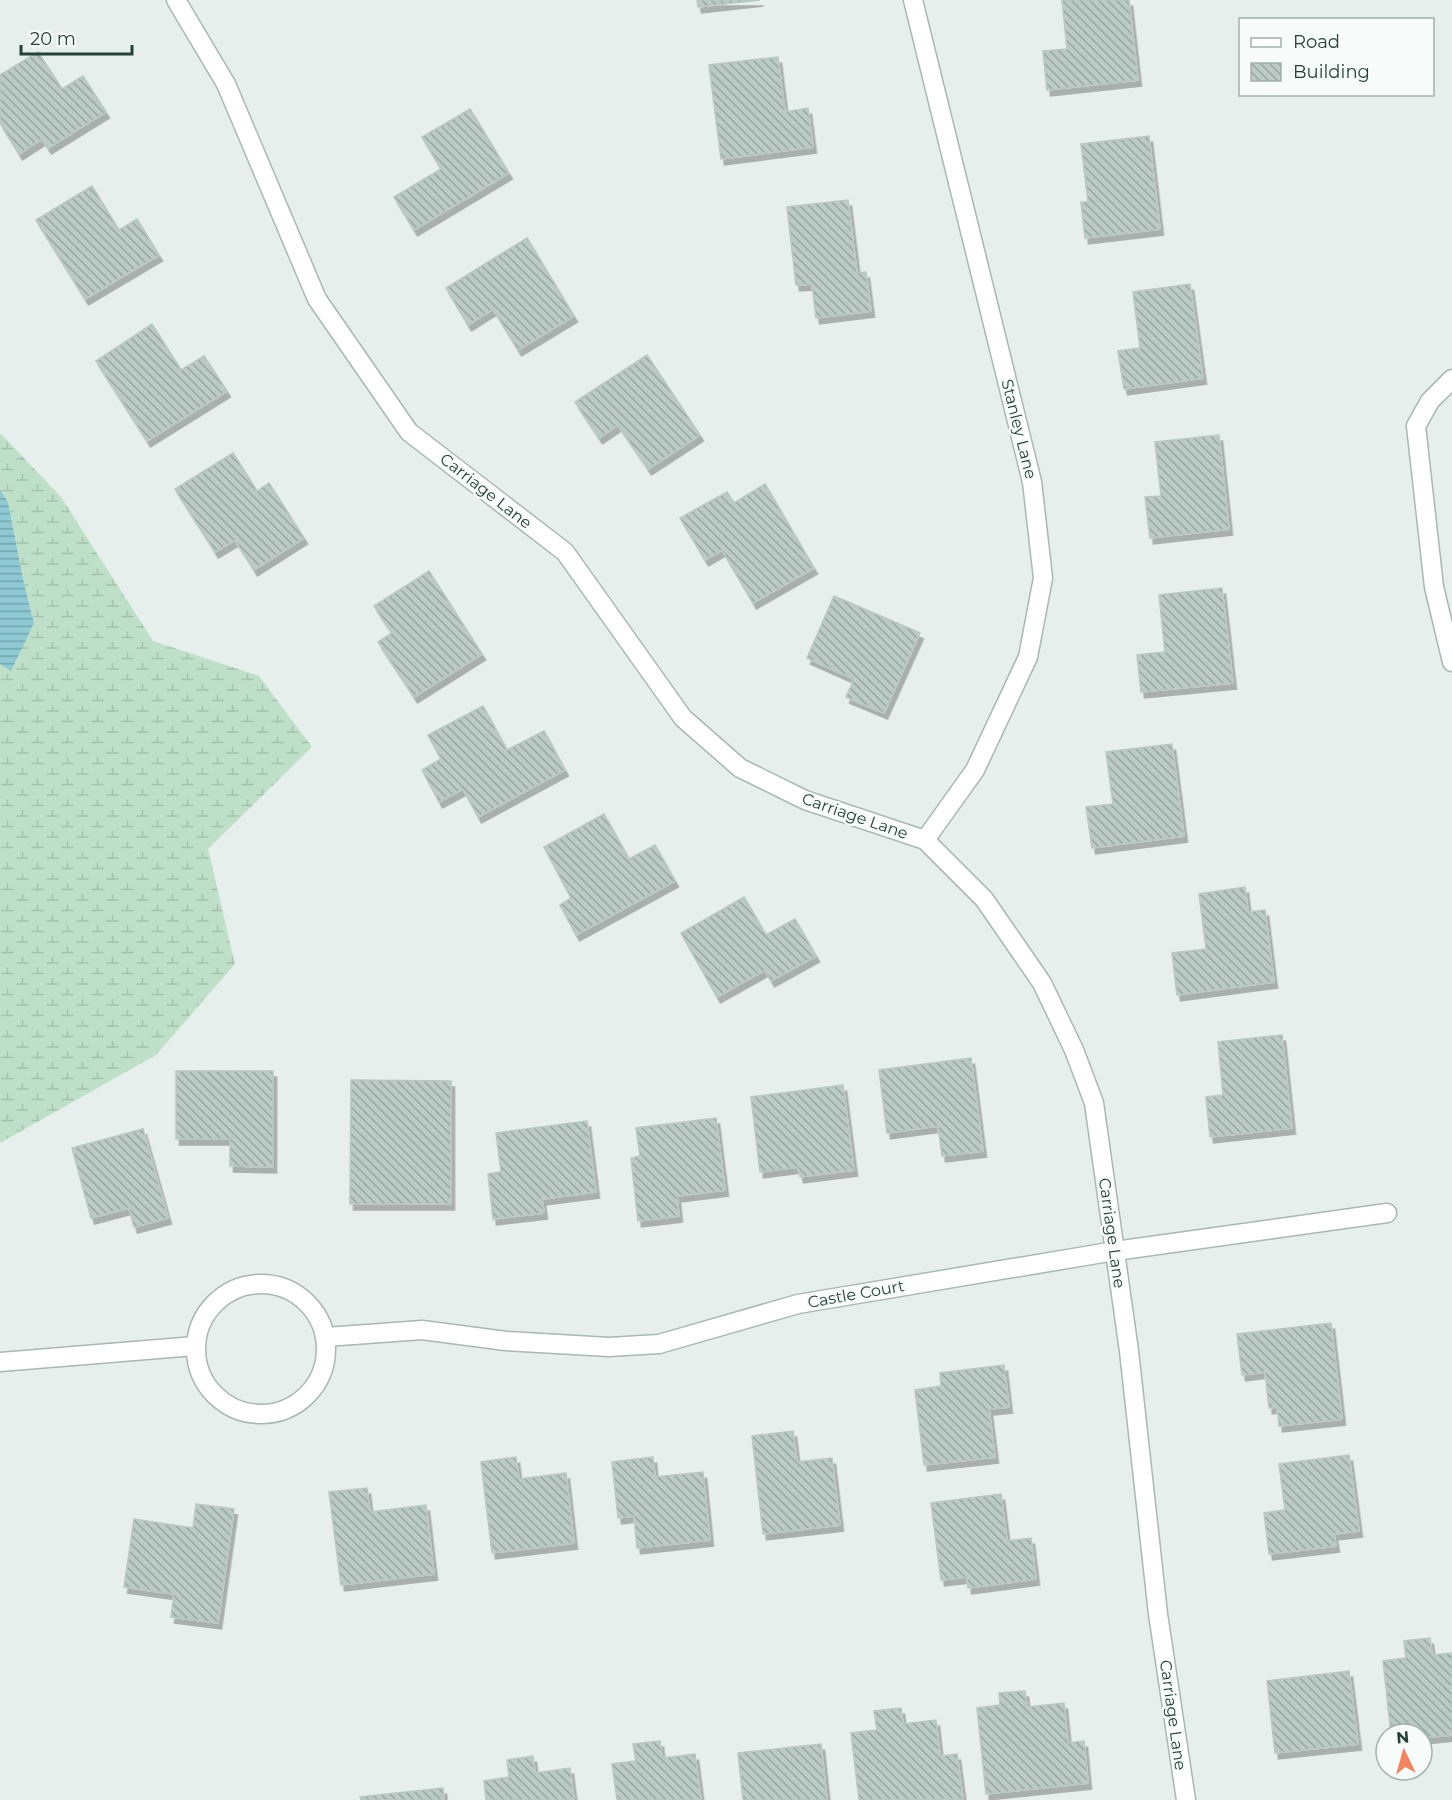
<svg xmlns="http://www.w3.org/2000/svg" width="1452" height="1800" viewBox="0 0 1452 1800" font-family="Montserrat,sans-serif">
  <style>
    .wetland { fill: url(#wetland-marsh) }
    .water { fill: url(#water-rules) }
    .building { fill: url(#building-back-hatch); stroke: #b8c9c2; stroke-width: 1.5; filter: url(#shadow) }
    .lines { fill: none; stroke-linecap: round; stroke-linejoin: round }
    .service-casing { stroke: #a8b8b2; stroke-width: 21 }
    .minor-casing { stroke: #a8b8b2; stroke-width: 21 }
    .service { stroke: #fff; stroke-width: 18 }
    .minor { stroke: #fff; stroke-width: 18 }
    .labels { text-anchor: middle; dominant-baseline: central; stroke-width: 5; stroke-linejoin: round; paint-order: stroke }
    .street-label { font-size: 16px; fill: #24423a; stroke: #f7fbf9 }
  </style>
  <defs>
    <pattern id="wetland-marsh" width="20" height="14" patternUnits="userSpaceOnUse" patternTransform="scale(1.5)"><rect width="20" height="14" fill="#bfe0c8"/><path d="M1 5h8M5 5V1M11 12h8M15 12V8" fill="none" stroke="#a4c1ad"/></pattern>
    <pattern id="water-rules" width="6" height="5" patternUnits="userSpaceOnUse" patternTransform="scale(1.5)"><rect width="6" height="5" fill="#8ec9d4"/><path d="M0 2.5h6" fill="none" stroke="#74a5ad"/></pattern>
    <pattern id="building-back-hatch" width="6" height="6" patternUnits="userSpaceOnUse" patternTransform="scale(1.5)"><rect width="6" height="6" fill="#bbcac4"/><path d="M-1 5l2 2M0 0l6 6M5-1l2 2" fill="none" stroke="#98a6a0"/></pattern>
    <filter id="shadow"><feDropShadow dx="3.5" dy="6" stdDeviation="0" flood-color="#0004"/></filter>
  </defs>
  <rect width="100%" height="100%" fill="#e6efeb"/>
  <polygon class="wetland" points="0,433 61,497 153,641 259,676 312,747 208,849 235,964 156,1055 0,1143 0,664 11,670 34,622 23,579 8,503 0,490"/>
  <polygon class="water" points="0,490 8,502 23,579 34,623 11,671 0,664"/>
  <g class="building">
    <polygon points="697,0 760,0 698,7"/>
    <polygon points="1062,0 1129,0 1138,80 1047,90 1043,51 1067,49"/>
    <polygon points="38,52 62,89 83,76 106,112 48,148 42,139 19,154 0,123 0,75"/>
    <polygon points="778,57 785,112 808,108 813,147 721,159 709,65"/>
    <polygon points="470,109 509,173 414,230 394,197 441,169 422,137"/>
    <polygon points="1149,136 1160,229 1085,238 1081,202 1088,202 1081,144"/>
    <polygon points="92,186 119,230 137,219 159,255 85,299 36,220"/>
    <polygon points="848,200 857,273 866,272 871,311 816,318 812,284 796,285 787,207"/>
    <polygon points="527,238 574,316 518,350 493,309 468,325 446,288"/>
    <polygon points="1190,284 1203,378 1124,389 1118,351 1140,348 1133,292"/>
    <polygon points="152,324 181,370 204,356 227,391 147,441 96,361"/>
    <polygon points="647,355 700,435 648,469 618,425 599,438 575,402"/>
    <polygon points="1219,435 1229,529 1150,538 1145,497 1161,496 1155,442"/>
    <polygon points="233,453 257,491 269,483 304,538 254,570 235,540 215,552 175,489"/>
    <polygon points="765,484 814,568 753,603 722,550 705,560 680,518 727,492 734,503"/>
    <polygon points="429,571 482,654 414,697 378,642 392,633 374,606"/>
    <polygon points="1222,588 1233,683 1141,692 1137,655 1165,652 1159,595"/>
    <polygon points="834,596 920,633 884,713 846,697 854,679 807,658"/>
    <polygon points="483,706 507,750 544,731 565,770 478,817 463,789 439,802 422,770 441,759 428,735"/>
    <polygon points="1172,744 1184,836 1092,848 1086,807 1113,804 1106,752"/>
    <polygon points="604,814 629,859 655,845 675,881 576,935 560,905 571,898 544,847"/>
    <polygon points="1245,887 1248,912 1265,910 1274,982 1177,995 1172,953 1206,949 1199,894"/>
    <polygon points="744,897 766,935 795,919 816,956 771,981 765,970 717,997 681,933"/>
    <polygon points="1282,1035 1292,1128 1210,1137 1206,1097 1223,1095 1218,1042"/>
    <polygon points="971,1058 983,1151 942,1156 938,1126 887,1133 879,1070"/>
    <polygon points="176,1071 273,1071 273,1167 230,1166 230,1139 176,1139"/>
    <polygon points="351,1080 451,1081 451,1204 350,1204"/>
    <polygon points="843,1085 854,1170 800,1177 798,1167 760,1172 751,1097"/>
    <polygon points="716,1118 725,1190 677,1196 679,1216 638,1221 631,1158 640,1156 636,1128"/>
    <polygon points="587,1121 596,1192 542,1199 544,1213 493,1219 488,1174 501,1172 496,1133"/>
    <polygon points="143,1129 168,1218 134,1227 129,1208 91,1218 72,1148"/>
    <polygon points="1331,1323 1342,1419 1279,1426 1277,1407 1269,1408 1265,1372 1242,1375 1237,1334"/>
    <polygon points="1004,1365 1009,1407 989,1409 995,1457 924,1465 915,1390 941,1386 940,1373"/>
    <polygon points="793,1431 797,1462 832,1458 840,1525 763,1534 752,1436"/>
    <polygon points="1349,1455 1359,1531 1334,1534 1336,1546 1269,1554 1264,1513 1285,1510 1279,1464"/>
    <polygon points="516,1457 519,1479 566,1473 574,1543 492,1553 481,1462"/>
    <polygon points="653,1457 655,1477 703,1472 710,1540 637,1548 634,1516 618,1518 612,1462"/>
    <polygon points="367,1488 370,1512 426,1505 434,1574 341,1585 329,1492"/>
    <polygon points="1001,1494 1007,1541 1031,1538 1036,1579 968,1588 967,1577 941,1580 931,1503"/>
    <polygon points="196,1504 234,1509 218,1623 171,1617 174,1594 124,1587 134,1519 193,1528"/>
    <polygon points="1430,1638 1432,1655 1452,1653 1452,1735 1422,1738 1422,1734 1391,1734 1383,1661 1406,1658 1404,1641"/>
    <polygon points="1349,1671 1358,1744 1275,1753 1267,1681"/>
    <polygon points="1025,1691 1027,1707 1064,1703 1068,1743 1084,1741 1088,1783 986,1794 977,1708 1000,1705 999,1693"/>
    <polygon points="901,1708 903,1724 936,1720 940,1756 957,1754 963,1799 859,1800 851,1733 877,1730 874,1711"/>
    <polygon points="660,1741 662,1758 695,1754 701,1800 617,1800 612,1764 636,1761 633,1744"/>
    <polygon points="821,1744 827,1800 743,1800 738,1753"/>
    <polygon points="533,1756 535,1773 570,1768 574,1800 486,1800 484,1781 509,1777 507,1760"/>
    <polygon points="443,1788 444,1800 361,1800 360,1797"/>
  </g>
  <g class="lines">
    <g class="service-casing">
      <g id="service">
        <polyline points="1452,379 1430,401 1416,426 1434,587 1452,662"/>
        <polyline points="0,1362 195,1346"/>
      </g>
    </g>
    <g class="minor-casing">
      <g id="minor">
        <polyline points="176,0 226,84 317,299 409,432 565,552 683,718 740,768 805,800 925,840 984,899 1042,983 1074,1050 1094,1103 1129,1351 1158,1614 1186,1800"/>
        <polyline points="913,0 1032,482 1043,578 1028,657 975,770 925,840"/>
        <circle cx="261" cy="1349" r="65"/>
        <polyline points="326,1337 422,1330 506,1341 609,1347 659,1344 798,1304 1115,1251 1387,1213"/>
      </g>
    </g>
    <use href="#service" class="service"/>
    <use href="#minor" class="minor"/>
  </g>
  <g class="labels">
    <g class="street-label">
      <text transform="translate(1019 429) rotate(76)">Stanley Lane</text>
      <text transform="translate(486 491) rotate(38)">Carriage Lane</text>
      <text transform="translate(855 816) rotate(19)">Carriage Lane</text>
      <text transform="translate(1112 1233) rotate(82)">Carriage Lane</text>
      <text transform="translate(856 1294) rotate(-10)">Castle Court</text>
      <text transform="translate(1173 1715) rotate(82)">Carriage Lane</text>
    </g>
  </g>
  <rect x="1239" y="18" width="195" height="78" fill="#f7fbf9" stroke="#a3b1ad" stroke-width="1.5"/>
  <rect x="1251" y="38" width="30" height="9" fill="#ffffff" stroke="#a3b1ad" stroke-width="1.5"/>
  <text x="1293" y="48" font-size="18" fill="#24423a">Road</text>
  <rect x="1251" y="63" width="30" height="18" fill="url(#building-back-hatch)" stroke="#a3b1ad" stroke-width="1.5"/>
  <text x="1293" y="78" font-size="18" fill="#24423a">Building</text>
  <g transform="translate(1404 1752) rotate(355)"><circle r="28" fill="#f7fbf9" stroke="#a3b1ad" stroke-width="1.5"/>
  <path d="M0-4.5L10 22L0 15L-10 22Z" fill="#f4845f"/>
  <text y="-9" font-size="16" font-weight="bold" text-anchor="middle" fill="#24423a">N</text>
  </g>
  <path d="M21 45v9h111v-9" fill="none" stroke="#24423a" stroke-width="3"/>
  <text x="30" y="45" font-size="18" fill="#24423a" stroke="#f7fbf9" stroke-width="4.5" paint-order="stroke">20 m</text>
</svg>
